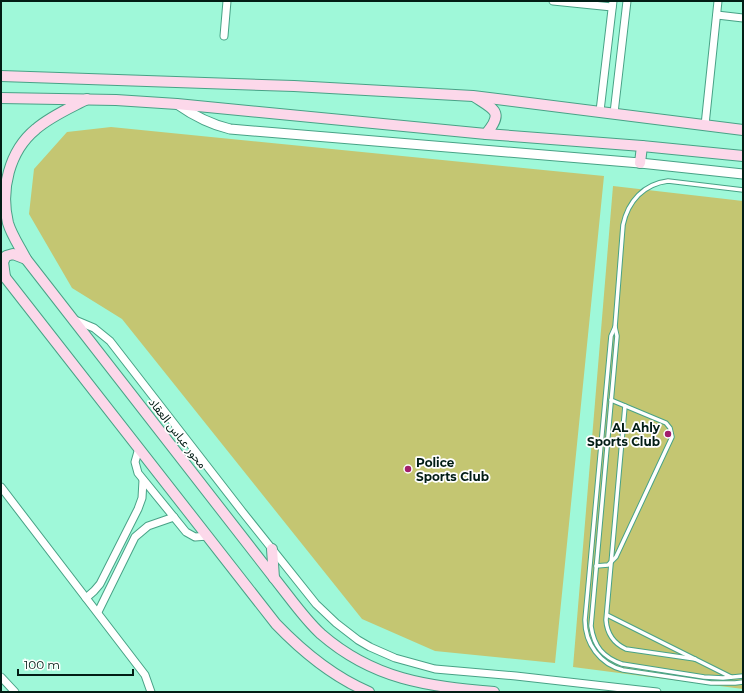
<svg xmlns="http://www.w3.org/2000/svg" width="744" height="693" viewBox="0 0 744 693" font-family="Montserrat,'Noto Sans Arabic',sans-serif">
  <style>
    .green { fill: #c4c672 }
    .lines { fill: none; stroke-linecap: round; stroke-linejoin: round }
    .service-casing { stroke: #48a286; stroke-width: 5.5 }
    .minor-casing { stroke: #48a286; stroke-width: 9 }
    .tertiary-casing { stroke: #48a286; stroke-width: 11 }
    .secondary-casing { stroke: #48a286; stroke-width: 12 }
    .service { stroke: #fff; stroke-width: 3.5 }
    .minor { stroke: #fff; stroke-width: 7 }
    .tertiary { stroke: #fff; stroke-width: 9 }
    .secondary { stroke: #fcd8ea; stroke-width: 10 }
    .poi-dot { fill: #a21e6c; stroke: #fff; stroke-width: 1.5 }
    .labels { text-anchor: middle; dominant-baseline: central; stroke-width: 3.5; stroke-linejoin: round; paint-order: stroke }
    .poi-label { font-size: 12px; font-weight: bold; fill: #021d15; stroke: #fff; text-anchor: end }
    .street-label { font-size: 12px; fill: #021d15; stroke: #fff }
  </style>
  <rect width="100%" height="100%" fill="#9ff8d9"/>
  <g class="green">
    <polygon points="111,127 604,176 555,663 435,651 362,619 122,319 72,288 29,214 34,169 67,132"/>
    <polygon points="613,186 743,201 743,689 573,667"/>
  </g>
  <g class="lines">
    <g class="service-casing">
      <g id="service">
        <path d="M743,190L668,181C644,184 628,201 623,225L615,327L617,336L591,626C594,647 603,657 622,664L704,677L723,678L743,676"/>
        <path d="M615,327L611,336L585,620C585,644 600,664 623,670L711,683H735L743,682"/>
        <path d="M625,406L606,620C607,634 613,643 626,649L695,659"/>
        <polyline points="596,566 608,565 616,557 672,437 670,428 666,423 611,400"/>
        <polyline points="607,615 731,677"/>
      </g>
    </g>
    <g class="minor-casing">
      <g id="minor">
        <polyline points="553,1 612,7"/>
        <polyline points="717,15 743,18"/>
        <polyline points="224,36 227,1"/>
        <polyline points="600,111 613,1"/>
        <polyline points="614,113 627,1"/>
        <polyline points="705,125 718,1"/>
        <polyline points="75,320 94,328 110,341 241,510 316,604 336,623 358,640 370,647 395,658 435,669 516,676 657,692"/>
        <polyline points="139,448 135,462 138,473 186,532 195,537 208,536"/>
        <polyline points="1,487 145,675 151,692"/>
        <polyline points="86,598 94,591 100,584 138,509 142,498 143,480"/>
        <polyline points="98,612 135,537 148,526 174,517"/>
        <polyline points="1,677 15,692"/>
      </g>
    </g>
    <g class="tertiary-casing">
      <path id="tertiary" d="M177,104C194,116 209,124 230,129L640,163L743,174"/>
    </g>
    <g class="secondary-casing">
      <g id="secondary">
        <polyline points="1,76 294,86 473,96 743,130"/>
        <path d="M475,97C495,110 504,112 486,134"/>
        <polyline points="1,98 116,100 177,104 486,134 642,146 743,156"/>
        <path d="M87,99C70,108 51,116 36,129C9,151 0,190 8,223C12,236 20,247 26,259L289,597C299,610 309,623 321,634C374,680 427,686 494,692"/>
        <polyline points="640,163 642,146"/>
        <path d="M1,272L276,624C303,652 333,677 369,692"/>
        <polyline points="5,277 3,262 6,256 13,254 26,259"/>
        <polyline points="272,549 274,578"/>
      </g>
    </g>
    <use href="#service" class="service"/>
    <use href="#minor" class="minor"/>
    <use href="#tertiary" class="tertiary"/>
    <use href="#secondary" class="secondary"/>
  </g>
  <g class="poi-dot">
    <circle cx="668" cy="434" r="4"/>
    <circle cx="408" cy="469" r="4"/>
  </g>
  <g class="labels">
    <g class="poi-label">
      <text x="660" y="427">AL Ahly<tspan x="660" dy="14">Sports Club</tspan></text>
      <text x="416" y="462" text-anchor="start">Police<tspan x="416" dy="14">Sports Club</tspan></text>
    </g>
    <g class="street-label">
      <text transform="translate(178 433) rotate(52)">محور عباس العقاد</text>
    </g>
  </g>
  <rect width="744" height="693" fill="none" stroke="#021d15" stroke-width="4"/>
  <path d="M18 669v6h115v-6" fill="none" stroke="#021d15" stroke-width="2"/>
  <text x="24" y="669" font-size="12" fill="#021d15" stroke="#ffffff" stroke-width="3" paint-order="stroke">100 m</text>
</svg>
